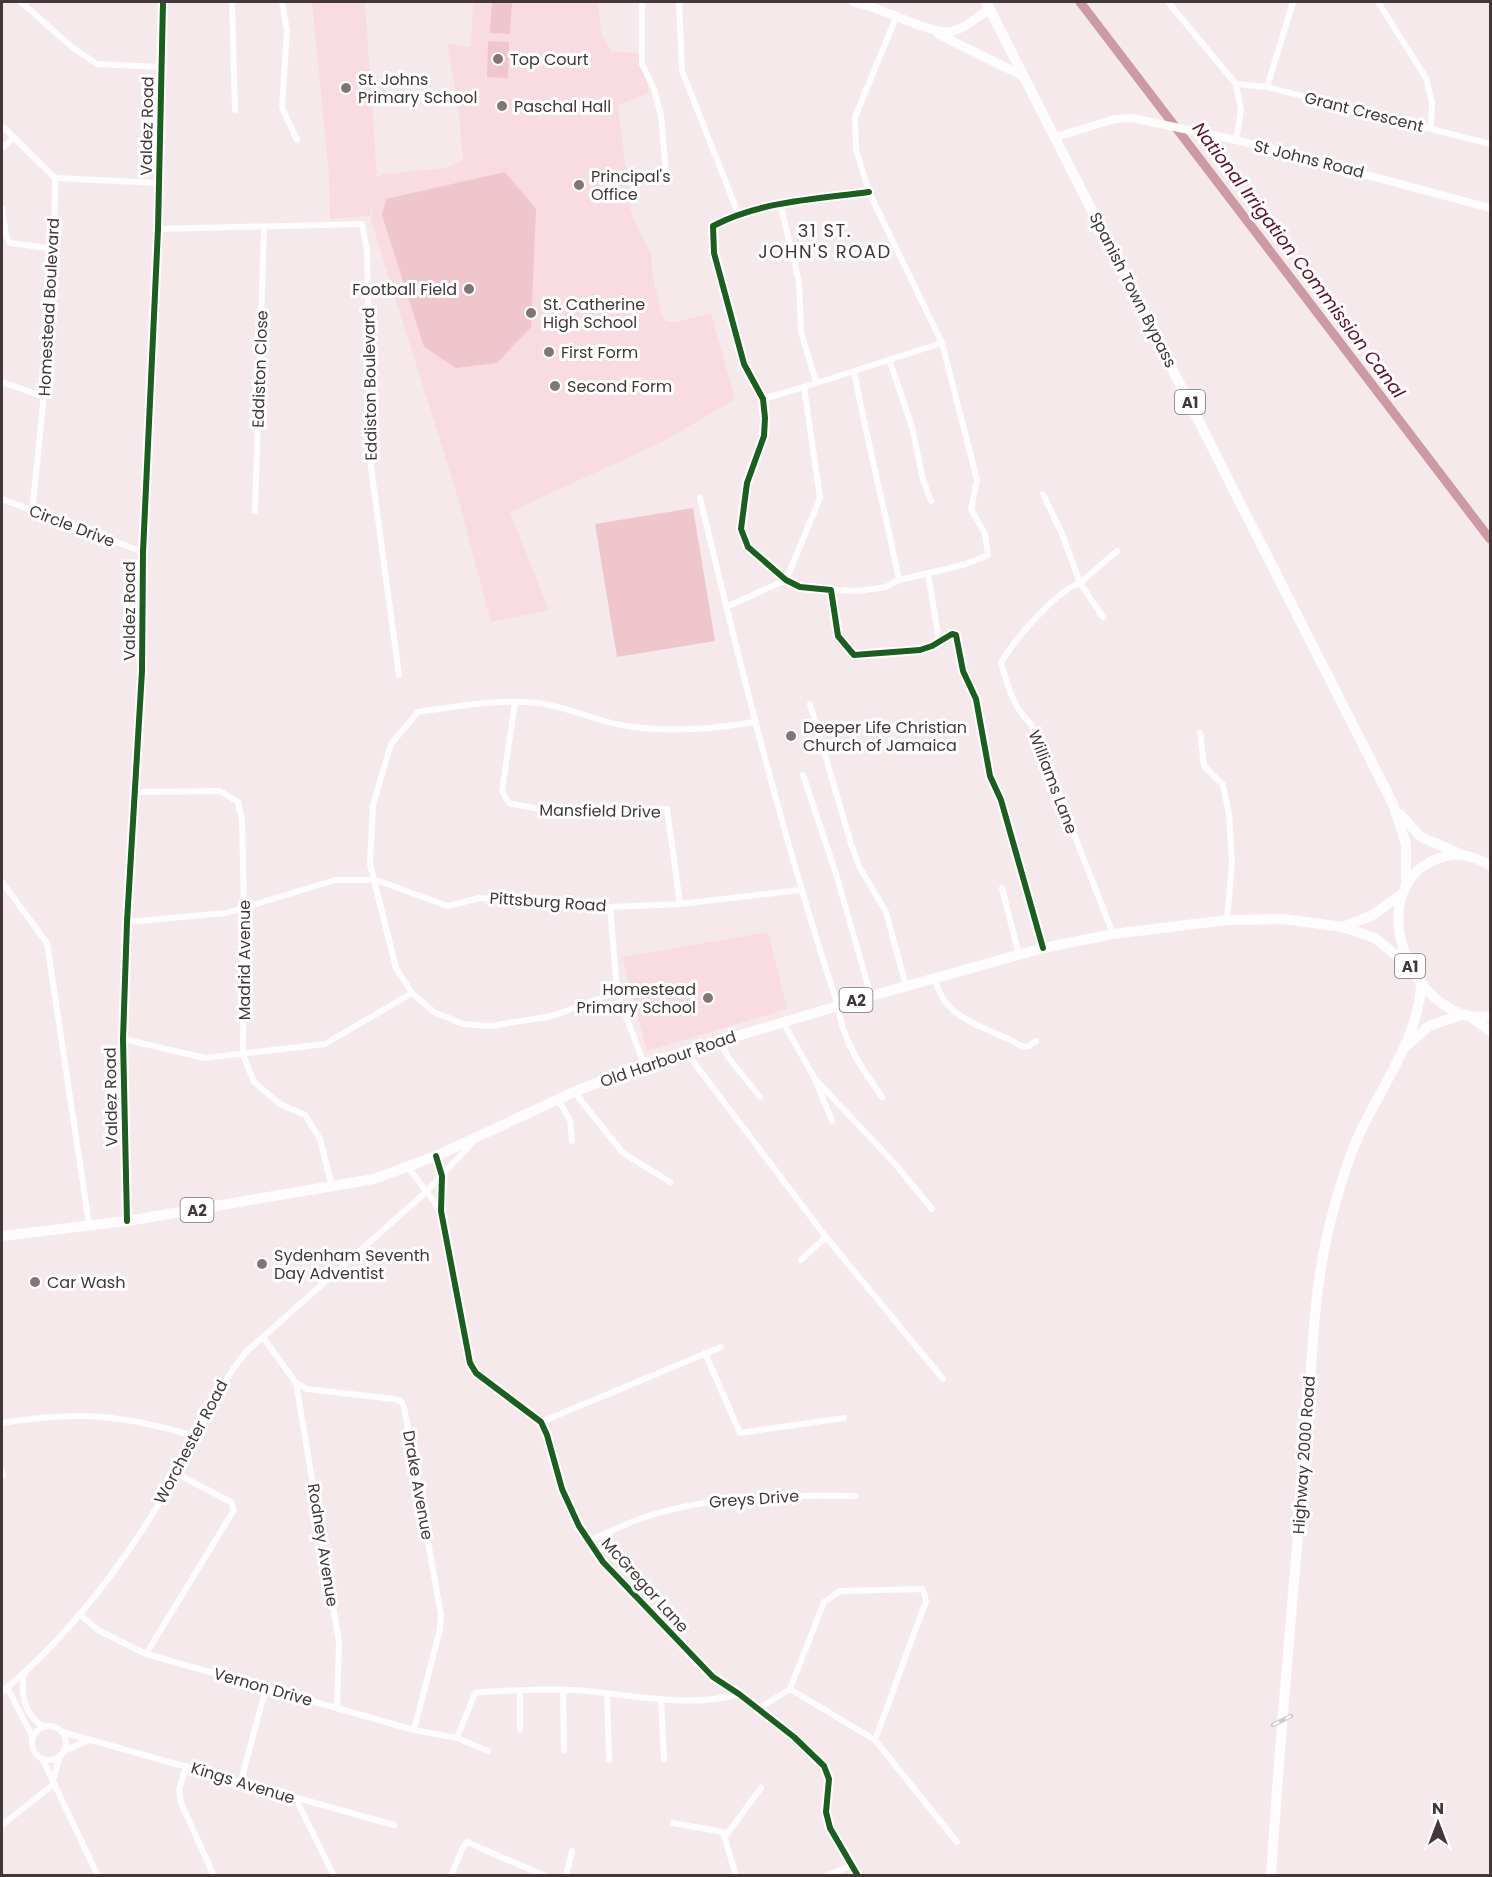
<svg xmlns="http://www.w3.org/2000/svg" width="1492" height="1877" viewBox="0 0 1492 1877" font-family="Poppins,sans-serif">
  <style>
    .built { fill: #f8dce1 }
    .green { fill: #f0c6cd }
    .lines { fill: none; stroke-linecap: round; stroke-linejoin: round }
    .canal { stroke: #cc9aa3; stroke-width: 9 }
    .minor { stroke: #fefcfc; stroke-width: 6 }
    .tertiary { stroke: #fefcfc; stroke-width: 8 }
    .secondary { stroke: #fefcfc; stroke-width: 9 }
    .primary { stroke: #fefcfc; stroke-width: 10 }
    .rail-casing { stroke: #cecacb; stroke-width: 4.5 }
    .rail { stroke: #fff; stroke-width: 2; stroke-dasharray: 7; stroke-linecap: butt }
    .cycleway-casing { stroke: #fff; stroke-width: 10 }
    .cycleway { stroke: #1b5e20; stroke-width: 6 }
    .poi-dot { fill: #827577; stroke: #fff; stroke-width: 2 }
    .labels { text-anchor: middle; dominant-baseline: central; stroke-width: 6; stroke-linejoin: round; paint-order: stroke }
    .shield { fill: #fff; stroke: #7b7374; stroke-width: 1.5 }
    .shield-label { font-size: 15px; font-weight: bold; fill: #433739 }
    .poi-label { font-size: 16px; fill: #433739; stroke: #fff; text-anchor: start }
    .street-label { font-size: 16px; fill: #433739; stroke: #fff }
    .neighbourhood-label { font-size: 18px; letter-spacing: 1.5px; fill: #433739; stroke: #fff }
    .water-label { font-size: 18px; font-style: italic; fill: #62122a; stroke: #fff }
  </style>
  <rect width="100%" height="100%" fill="#f6e9eb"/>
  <g class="built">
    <polygon points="312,2 365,2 377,178 383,174 445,168 463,160 458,105 447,43 471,47 473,2 598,2 601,32 612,52 637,53 645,70 649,93 618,105 631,212 651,255 654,283 663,318 667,322 676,322 711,314 735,399 664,441 510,512 549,610 491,622 457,495 371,220 372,202 370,216 330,219 329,175"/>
    <polygon points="768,932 787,1009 647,1051 622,957"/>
  </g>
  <g class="green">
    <polygon points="492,2 512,2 510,34 490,33"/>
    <polygon points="488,41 509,42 508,78 487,77"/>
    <polygon points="505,172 536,209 531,327 497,363 456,368 424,347 382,215 386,199"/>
    <polygon points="693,508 715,641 617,657 595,524"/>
  </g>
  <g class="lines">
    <polyline class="canal" points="1080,2 1490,539"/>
    <g class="minor">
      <polyline points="21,2 73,48 97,64 162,67"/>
      <polyline points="232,2 235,110"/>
      <polyline points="282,2 287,31 282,108 297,140"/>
      <polyline points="642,2 642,64 654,89 661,116 666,174"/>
      <polyline points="679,2 682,71 738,213"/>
      <polyline points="1168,2 1236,84 1241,110 1236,140"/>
      <polyline points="1378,2 1426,78 1432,102 1431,129"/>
      <polyline points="1236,84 1267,87 1490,144"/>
      <polyline points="1267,87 1293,2"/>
      <path d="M2,126L55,178C55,290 44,400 32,511"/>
      <polyline points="2,148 14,138"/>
      <polyline points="55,178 159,183"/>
      <path d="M869,192C816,199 761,201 713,226L714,253L744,364L763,399L765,418L764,436L747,483L741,529L748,547L786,580L800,587L831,590L838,636L854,655L920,650L932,646L952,634L956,635L963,671L976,699L990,776L1001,800L1043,948"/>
      <polyline points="780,203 799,282 801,332 816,382"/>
      <polyline points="2,208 6,236 10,243 55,249"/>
      <polyline points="158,229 362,224 367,250 371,467 399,675"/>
      <polyline points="889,359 912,427 923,480 931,501"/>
      <path d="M854,371C867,441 885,510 899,580"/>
      <polyline points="2,382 44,397"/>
      <polyline points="763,399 804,387"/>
      <path d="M1043,494L1063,536L1080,583C1056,591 1013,641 1001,663C1008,686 1013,708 1031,724L1113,934"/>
      <path d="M700,498C741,669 783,839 838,1006C842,1040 862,1069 882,1097"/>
      <polyline points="2,499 143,552"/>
      <polyline points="255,511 264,227"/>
      <polyline points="928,574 939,640"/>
      <polyline points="831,590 859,591 886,587 899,580 963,565 988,555 985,534 971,509 977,480 942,343 869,192 856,149 855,117 897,15"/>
      <polyline points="726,607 786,580 820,498 804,387 942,343"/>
      <polyline points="1103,617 1080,583 1117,551"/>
      <path d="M515,702L502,791L509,803C561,816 613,811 667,809L680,904"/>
      <polyline points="810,704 852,847 859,866 886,912 906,986"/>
      <polyline points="1200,733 1204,766 1223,785 1229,814 1232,863 1227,920"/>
      <polyline points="803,775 836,874 871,996"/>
      <polyline points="136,792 220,791 238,802 242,820 244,908 243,1055 254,1082 280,1104 305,1115 320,1139 332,1187"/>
      <polyline points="2,882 47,943 89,1224"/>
      <polyline points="1002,888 1019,955"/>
      <polyline points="610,907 617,992 644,1064"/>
      <polyline points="127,922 226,913 335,880 376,880 448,906 479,898 610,907 680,904 800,890"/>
      <path d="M935,978C944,1023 989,1026 1023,1047L1029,1046L1036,1041"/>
      <path d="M617,992L552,1016L491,1026L463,1024L434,1012L412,993L396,968L370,864L373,805L391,744L418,712C458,706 496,699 537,703C566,706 593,720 621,725C666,733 709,730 754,722"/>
      <polyline points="783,1022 815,1079 832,1121"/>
      <polyline points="123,1039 205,1058 325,1044 412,993"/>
      <polyline points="720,1041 728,1057 760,1097"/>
      <polyline points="686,1052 826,1237 943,1379"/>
      <polyline points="815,1079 896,1165 932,1209"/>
      <polyline points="574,1092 623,1153 670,1182"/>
      <polyline points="558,1099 570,1120 572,1141"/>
      <polyline points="436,1156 442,1176 441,1211 470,1363 476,1373 541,1422 547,1435 562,1489 579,1526 603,1562 713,1677 739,1694 794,1737 824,1766 829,1779 826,1812 830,1828 858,1876"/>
      <polyline points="408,1167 441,1211"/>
      <polyline points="127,1221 123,1039 127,922 142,671 143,552 158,229 163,2"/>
      <polyline points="801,1260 826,1237"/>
      <polyline points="263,1337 296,1383 307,1389 394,1399 401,1401 404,1407 441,1615 440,1629 414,1730"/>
      <polyline points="705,1353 740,1433 844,1418"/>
      <polyline points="296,1383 339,1642 337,1708"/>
      <polyline points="541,1422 721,1347"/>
      <path d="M2,1423C78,1411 120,1414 194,1436"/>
      <polyline points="2,1471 3,1476"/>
      <path d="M588,1541C608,1533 628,1522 648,1516C715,1495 785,1495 855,1496"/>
      <polyline points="79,1614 98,1630 146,1654 414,1730 457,1738 488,1751"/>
      <polyline points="146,1654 234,1510 231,1502 177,1474"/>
      <path d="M25,1671C19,1691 25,1718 45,1727"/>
      <polyline points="7,1687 33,1738"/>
      <polyline points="563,1689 564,1750"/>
      <polyline points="790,1689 824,1602 840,1591 923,1589 926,1601 875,1740"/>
      <polyline points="520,1690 520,1730"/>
      <path d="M2,1692C72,1634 131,1554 176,1475C200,1433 214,1391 246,1352L426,1192L473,1142"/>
      <polyline points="607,1693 609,1760"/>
      <polyline points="661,1699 664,1759"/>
      <polyline points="758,1709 790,1689 875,1740 957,1842"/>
      <circle cx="49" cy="1743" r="17"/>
      <polyline points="62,1732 394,1825"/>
      <path d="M457,1738L475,1693L482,1692C517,1690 553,1688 588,1691C638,1696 690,1708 739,1694"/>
      <polyline points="64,1751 89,1740"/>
      <polyline points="42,1758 98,1876"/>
      <polyline points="186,1766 179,1790 181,1803 214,1876"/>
      <polyline points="53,1780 60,1756"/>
      <polyline points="240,1784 266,1688"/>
      <polyline points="296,1799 334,1876"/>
      <polyline points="673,1823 723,1832 736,1876"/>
      <polyline points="2,1825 54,1784"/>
      <polyline points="724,1838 761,1788"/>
      <polyline points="451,1876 462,1849 467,1842 545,1876"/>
      <polyline points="566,1876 572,1851"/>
      <polyline points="826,1876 852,1865"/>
      <polyline points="1489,1876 1490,1875"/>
    </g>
    <polyline class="tertiary" points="1056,137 1115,119 1132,118 1236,140 1490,208"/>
    <g class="secondary">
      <path d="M854,2C880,6 933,37 953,31C966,28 978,16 990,9"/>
      <polyline points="938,34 1025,77"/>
    </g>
    <g class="primary">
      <polyline points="986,2 1393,804 1406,844 1406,883"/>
      <polyline points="1400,814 1421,837 1458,853"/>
      <path d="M1490,865C1469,854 1453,850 1430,862C1358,902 1422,1030 1490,1016"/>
      <polyline points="1343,927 1371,916 1399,896"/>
      <polyline points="1472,1018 1490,1031"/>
      <polyline points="1405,1047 1429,1026 1461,1015"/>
      <polyline points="2,1236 127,1221 374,1179 436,1156 574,1092 644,1064 871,996 1043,948 1113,934 1227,920 1283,919 1343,927 1375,938 1411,968"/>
      <path d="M1271,1876C1280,1735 1293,1595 1305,1455C1312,1380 1311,1304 1328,1231C1336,1199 1345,1165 1359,1135C1380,1089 1420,1035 1421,983"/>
    </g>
    <g class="rail-casing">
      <polyline id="rail" points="1273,1725 1291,1716"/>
    </g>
    <use href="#rail" class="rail"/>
    <g class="cycleway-casing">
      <g id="cycleway">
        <path d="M869,192C816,199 761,201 713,226L714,253L744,364L763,399L765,418L764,436L747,483L741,529L748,547L786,580L800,587L831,590L838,636L854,655L920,650L932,646L952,634L956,635L963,671L976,699L990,776L1001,800L1043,948"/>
        <polyline points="436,1156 442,1176 441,1211 470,1363 476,1373 541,1422 547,1435 562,1489 579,1526 603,1562 713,1677 739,1694 794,1737 824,1766 829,1779 826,1812 830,1828 858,1876"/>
        <polyline points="127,1221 123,1039 127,922 142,671 143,552 158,229 163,2"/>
      </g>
    </g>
    <use href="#cycleway" class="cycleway"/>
  </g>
  <g class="poi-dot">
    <circle cx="498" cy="59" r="6"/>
    <circle cx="346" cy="88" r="6"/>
    <circle cx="502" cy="106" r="6"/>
    <circle cx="579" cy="185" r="6"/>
    <circle cx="469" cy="289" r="6"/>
    <circle cx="531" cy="313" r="6"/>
    <circle cx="549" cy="352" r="6"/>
    <circle cx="555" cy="386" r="6"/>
    <circle cx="791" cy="736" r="6"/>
    <circle cx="708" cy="998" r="6"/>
    <circle cx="262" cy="1264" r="6"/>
    <circle cx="35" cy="1282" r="6"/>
  </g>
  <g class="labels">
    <g class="shield">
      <rect x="1175" y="390" width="30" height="24" rx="4.5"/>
      <rect x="1395" y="954" width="30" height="24" rx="4.5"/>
      <rect x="839.5" y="988" width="33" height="24" rx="4.5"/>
      <rect x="180.5" y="1198" width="33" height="24" rx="4.5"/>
    </g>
    <g class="shield-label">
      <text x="1190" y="402">A1</text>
      <text x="1410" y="966">A1</text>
      <text x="856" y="1000">A2</text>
      <text x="197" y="1210">A2</text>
    </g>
    <g class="poi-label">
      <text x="510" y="59">Top Court</text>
      <text x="358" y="79">St. Johns<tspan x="358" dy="18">Primary School</tspan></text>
      <text x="514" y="106">Paschal Hall</text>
      <text x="591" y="176">Principal's<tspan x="591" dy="18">Office</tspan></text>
      <text x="457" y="289" text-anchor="end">Football Field</text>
      <text x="543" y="304">St. Catherine<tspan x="543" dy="18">High School</tspan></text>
      <text x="561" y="352">First Form</text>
      <text x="567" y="386">Second Form</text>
      <text x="803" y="727">Deeper Life Christian<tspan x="803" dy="18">Church of Jamaica</tspan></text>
      <text x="696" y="989" text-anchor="end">Homestead<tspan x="696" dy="18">Primary School</tspan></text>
      <text x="274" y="1255">Sydenham Seventh<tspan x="274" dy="18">Day Adventist</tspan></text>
      <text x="47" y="1282">Car Wash</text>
    </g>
    <g class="street-label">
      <text transform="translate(1364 112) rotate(14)">Grant Crescent</text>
      <text transform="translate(147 126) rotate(-89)">Valdez Road</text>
      <text transform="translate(1309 159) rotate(14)">St Johns Road</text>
      <text transform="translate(1133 290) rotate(63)">Spanish Town Bypass</text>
      <text transform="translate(49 307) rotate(-87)">Homestead Boulevard</text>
      <text transform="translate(260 369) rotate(-88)">Eddiston Close</text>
      <text transform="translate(370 384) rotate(-91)">Eddiston Boulevard</text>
      <text transform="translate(72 526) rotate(21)">Circle Drive</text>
      <text transform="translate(129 611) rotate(-90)">Valdez Road</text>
      <text transform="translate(1053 782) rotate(69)">Williams Lane</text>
      <text transform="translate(600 811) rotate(1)">Mansfield Drive</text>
      <text transform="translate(548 902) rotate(4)">Pittsburg Road</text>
      <text transform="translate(244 960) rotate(-90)">Madrid Avenue</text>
      <text transform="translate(668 1059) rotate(-19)">Old Harbour Road</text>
      <text transform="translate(111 1097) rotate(-91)">Valdez Road</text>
      <text transform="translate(191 1442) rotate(-62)">Worchester Road</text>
      <text transform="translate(1304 1455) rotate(-86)">Highway 2000 Road</text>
      <text transform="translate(418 1485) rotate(80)">Drake Avenue</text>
      <text transform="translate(754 1499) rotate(-4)">Greys Drive</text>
      <text transform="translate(323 1545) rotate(81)">Rodney Avenue</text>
      <text transform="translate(645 1585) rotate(48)">McGregor Lane</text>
      <text transform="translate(263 1687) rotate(16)">Vernon Drive</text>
      <text transform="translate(243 1783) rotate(17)">Kings Avenue</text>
    </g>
    <g class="neighbourhood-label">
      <text x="825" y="230">31 ST.<tspan x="825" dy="21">JOHN'S ROAD</tspan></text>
    </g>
    <g class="water-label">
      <text transform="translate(1299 260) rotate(53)">National Irrigation Commission Canal</text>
    </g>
  </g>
  <rect width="1492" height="1877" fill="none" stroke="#433739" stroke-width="6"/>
  <g transform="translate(1438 1823)" stroke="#ffffff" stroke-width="4.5" paint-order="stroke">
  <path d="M0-4.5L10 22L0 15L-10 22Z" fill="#433739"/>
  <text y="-9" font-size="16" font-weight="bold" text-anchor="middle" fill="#433739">N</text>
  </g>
</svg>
